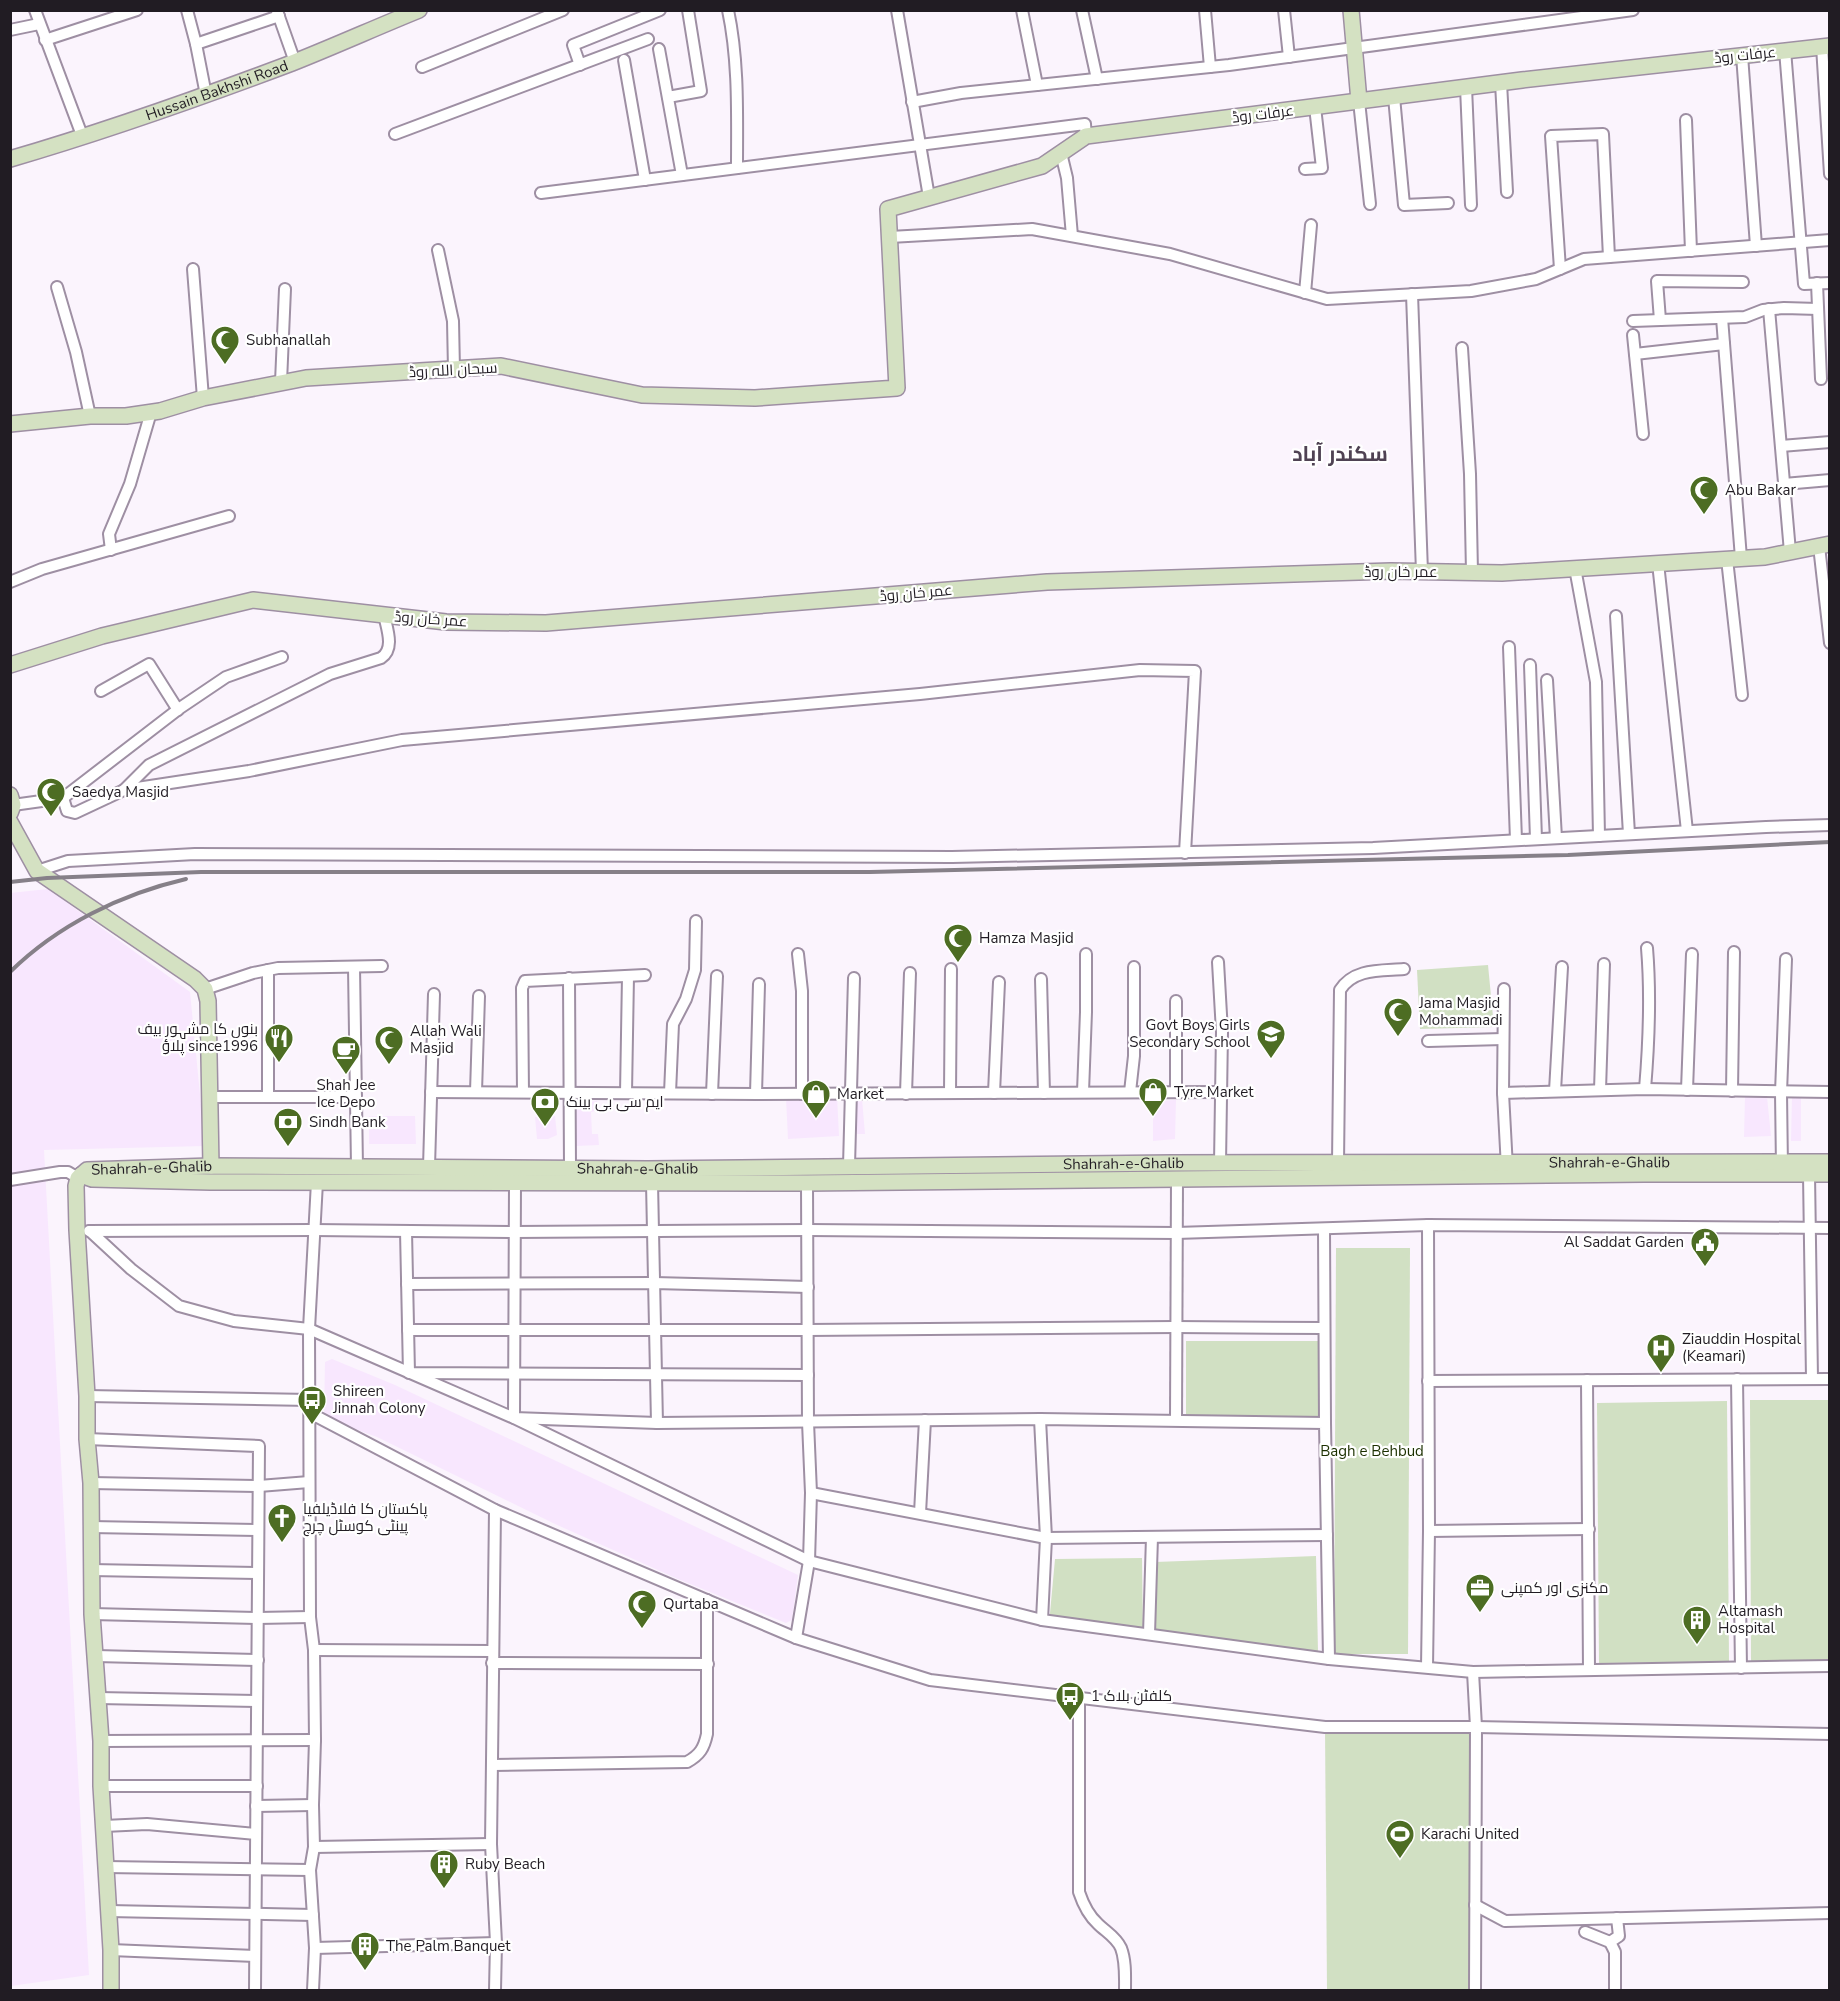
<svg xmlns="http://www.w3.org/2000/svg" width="1840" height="2001" viewBox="0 0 1840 2001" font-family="'Nunito Sans',Cairo,sans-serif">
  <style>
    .built { fill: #f8e7fe }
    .green { fill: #d1e0c3 }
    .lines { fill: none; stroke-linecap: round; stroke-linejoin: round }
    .street-casing { stroke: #9e8fa3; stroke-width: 14 }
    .secondary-casing { stroke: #9e8fa3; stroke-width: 18 }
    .street { stroke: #fff; stroke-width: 10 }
    .secondary { stroke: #d4e1c2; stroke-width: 15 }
    .rail { stroke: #868088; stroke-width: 4 }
    .labels { text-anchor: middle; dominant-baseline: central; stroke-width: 4.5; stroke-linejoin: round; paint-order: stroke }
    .street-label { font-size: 15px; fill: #211c23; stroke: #fff }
    .poi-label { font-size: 15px; fill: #211c23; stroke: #fff; text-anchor: start }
    .park-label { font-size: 15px; fill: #1c3000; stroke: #fff }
    .district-label { font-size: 21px; font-weight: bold; fill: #4f4253; stroke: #fff }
  </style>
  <rect width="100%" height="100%" fill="#fbf4fd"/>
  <g class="built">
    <polygon points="48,889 190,992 205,1146 44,1150 89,1975 11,1986 10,893"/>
    <polygon points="837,1096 839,1136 788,1139 786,1098"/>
    <polygon points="1792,1096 1801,1096 1801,1141 1791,1141"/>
    <polygon points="1745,1097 1767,1097 1771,1136 1744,1137"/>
    <polygon points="862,1099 865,1134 857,1134 853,1100"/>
    <polygon points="1176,1100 1175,1139 1153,1141 1153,1101"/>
    <polygon points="597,1101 599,1110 591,1112 592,1134 598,1134 599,1145 576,1146 574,1104"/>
    <polygon points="369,1116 415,1116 416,1144 369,1144"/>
    <polygon points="555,1116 557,1135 548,1139 537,1139 535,1117"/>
    <polygon points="332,1359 395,1385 798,1575 792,1620 786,1623 678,1579 555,1524 377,1437 327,1419 324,1416 325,1362"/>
  </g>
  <g class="green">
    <polygon points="1488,965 1494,1027 1420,1029 1417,970"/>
    <polygon points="1336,1248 1410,1248 1408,1654 1334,1654"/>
    <rect x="1186" y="1341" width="133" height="77"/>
    <polygon points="1750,1400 1829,1400 1829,1661 1751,1662"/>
    <polygon points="1727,1401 1729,1662 1599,1663 1597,1403"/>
    <polygon points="1316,1556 1318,1652 1154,1633 1155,1562"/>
    <polygon points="1142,1558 1143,1636 1049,1624 1055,1559"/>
    <polygon points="1325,1727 1476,1727 1474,1990 1327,1990"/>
  </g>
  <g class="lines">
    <g class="street-casing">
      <g id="street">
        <polyline points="35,10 83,138"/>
        <polyline points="187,10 196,44 206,95"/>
        <path d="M728,10C739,62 737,116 737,168"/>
        <polyline points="897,10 929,197"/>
        <polyline points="1022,10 1037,85"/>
        <polyline points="1082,10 1097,79"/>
        <polyline points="1205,10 1210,67"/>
        <polyline points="1284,10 1289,57"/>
        <polyline points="277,11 295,62"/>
        <polyline points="10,30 39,24"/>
        <polyline points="45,40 137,10"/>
        <polyline points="196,44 279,16"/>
        <polyline points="1822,46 1830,174"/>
        <polyline points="659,49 682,175"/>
        <polyline points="1785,50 1804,284 1830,283"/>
        <polyline points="1742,55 1756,246"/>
        <polyline points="624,60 645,180"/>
        <polyline points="580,65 573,45 660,10"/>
        <polyline points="422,67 563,10"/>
        <polyline points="1501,83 1507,192"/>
        <polyline points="1466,87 1471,205"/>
        <polyline points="668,97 701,91 688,10"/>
        <polyline points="1394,97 1404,205 1448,203"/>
        <polyline points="1359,101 1370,204"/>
        <polyline points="912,102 961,93 1229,65 1633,10"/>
        <polyline points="1686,120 1691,251"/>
        <polyline points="395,134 648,39"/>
        <polyline points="1061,153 1067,178 1072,236"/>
        <polyline points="1305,169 1322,168 1315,107"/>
        <polyline points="541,193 1085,124 1086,136"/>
        <polyline points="890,237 1032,229 1170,254 1327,299 1471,291 1536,279 1584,259 1830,240"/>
        <polyline points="438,250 453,321 454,370"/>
        <polyline points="193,269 203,398"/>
        <polyline points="1560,269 1551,136 1603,134 1609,257"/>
        <polyline points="1817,283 1821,379"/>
        <polyline points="57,287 76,352 90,416"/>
        <polyline points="1305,293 1311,225"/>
        <polyline points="1412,294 1422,572"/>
        <polyline points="1769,309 1790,552"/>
        <polyline points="1722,318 1741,558"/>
        <polyline points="1660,320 1657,281 1743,282"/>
        <polyline points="1633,321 1745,317 1763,310 1784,308 1818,309"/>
        <polyline points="1633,335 1643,434"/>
        <polyline points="1462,348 1470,474 1472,572"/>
        <polyline points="1635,354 1724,344"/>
        <polyline points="281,382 285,289"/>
        <polyline points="1781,446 1830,442"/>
        <polyline points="1784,484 1830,480"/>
        <polyline points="1819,546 1830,643"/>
        <polyline points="111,550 109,534 130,484 151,412"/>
        <polyline points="1727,559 1742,695"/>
        <polyline points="1658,563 1687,831"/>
        <polyline points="1575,568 1596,682 1599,836"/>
        <polyline points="10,582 42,569 229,516"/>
        <polyline points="1616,616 1629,834"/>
        <polyline points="1509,647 1516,840"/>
        <polyline points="1530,665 1536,839"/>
        <polyline points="1547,680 1556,838"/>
        <polyline points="101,691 149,664 178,710"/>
        <path d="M124,790L149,765L330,674L381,658C395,649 387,629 384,615"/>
        <polyline points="63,798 67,811 75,813 124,790 249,771 402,740 920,694 1140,670 1195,671 1185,853"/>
        <polyline points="13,805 63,798 180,708 226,677 282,657"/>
        <polyline points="37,871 68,861 195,854 952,857 1373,848 1766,827 1830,825"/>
        <polyline points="798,954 802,991 802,1094"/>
        <polyline points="1218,962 1222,1032 1220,1163"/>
        <polyline points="354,967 357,1167"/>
        <polyline points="569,978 570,1168"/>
        <polyline points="1041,979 1044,1093"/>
        <polyline points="205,989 253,973 278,968 382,966"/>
        <polyline points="1504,989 1503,1093 1507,1168"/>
        <polyline points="1176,1001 1176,1092"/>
        <polyline points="1428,1041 1503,1039"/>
        <path d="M1645,1089C1649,1042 1651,996 1647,948"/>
        <polyline points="1600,1090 1604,964"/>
        <polyline points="1687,1090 1692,954"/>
        <polyline points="1555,1091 1562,967"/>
        <polyline points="1732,1091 1734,952"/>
        <polyline points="431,1092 756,1094 1221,1092"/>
        <polyline points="476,1092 479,996"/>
        <polyline points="523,1092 522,988 525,981 645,975"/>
        <polyline points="1083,1092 1086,1012 1086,954"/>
        <polyline points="1130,1092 1134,1056 1134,967"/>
        <polyline points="626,1093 628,976"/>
        <polyline points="670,1093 673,1024 686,999 695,970 696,921"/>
        <polyline points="950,1093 951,969"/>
        <polyline points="994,1093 999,982"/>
        <polyline points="1503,1093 1645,1089 1830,1092"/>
        <polyline points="712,1094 717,976"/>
        <polyline points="756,1094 759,984"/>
        <polyline points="906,1094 910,973"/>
        <polyline points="210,1097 356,1097"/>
        <polyline points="268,1097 268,970"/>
        <path d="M1338,1163L1340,990C1354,968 1381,971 1404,969"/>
        <polyline points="849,1166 854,978"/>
        <polyline points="429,1167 434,994"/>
        <polyline points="1782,1168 1781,1093 1786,959"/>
        <polyline points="1809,1174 1812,1379"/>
        <polyline points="10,1180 60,1172 68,1172 78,1178"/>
        <polyline points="515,1183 514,1418 657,1423 1040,1419 1325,1423 1329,1659"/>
        <polyline points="652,1183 657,1423"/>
        <polyline points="1324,1229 1325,1423"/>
        <polyline points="89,1231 313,1230 515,1232 809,1230 1176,1233 1428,1225 1830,1228"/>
        <polyline points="90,1231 131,1269 179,1306 234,1321 309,1329 514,1418 809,1561 1042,1620 1329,1659 1473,1672 1830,1666"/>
        <polyline points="406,1231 409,1373 808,1375"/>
        <polyline points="407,1284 654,1283 808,1287"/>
        <polyline points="408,1330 808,1330 1175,1327 1324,1328"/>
        <polyline points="1737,1379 1741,1668"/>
        <polyline points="1587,1380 1589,1670"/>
        <polyline points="1428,1381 1830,1379"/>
        <polyline points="87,1396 310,1400"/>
        <polyline points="310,1413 495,1510 796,1638 930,1680 1325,1727 1476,1727 1830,1734"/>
        <polyline points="1040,1419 1046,1538 1042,1620"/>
        <polyline points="1176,1420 1177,1180"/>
        <polyline points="87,1439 259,1446 255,1990"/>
        <polyline points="91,1483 259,1486 309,1482"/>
        <polyline points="811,1493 1046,1538 1327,1535"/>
        <polyline points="495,1510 491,1844 496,1943 495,1990"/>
        <polyline points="920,1513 925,1420"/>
        <polyline points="91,1527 258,1530"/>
        <polyline points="1429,1531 1589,1529"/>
        <polyline points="91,1570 258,1573"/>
        <polyline points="92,1614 258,1618 310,1617"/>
        <polyline points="1149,1634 1152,1537"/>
        <polyline points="796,1638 809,1561 811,1493 808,1422 807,1183"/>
        <polyline points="314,1650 492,1651"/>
        <polyline points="96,1656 258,1660"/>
        <polyline points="492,1663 708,1664"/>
        <polyline points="1427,1667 1429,1531 1428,1225"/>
        <polyline points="1473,1672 1476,1727 1475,1990"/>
        <path d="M1079,1697V1892C1083,1904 1088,1915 1098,1924C1106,1932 1116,1937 1121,1948C1126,1961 1125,1977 1125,1990"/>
        <polyline points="98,1698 257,1701"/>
        <polyline points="101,1741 315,1740"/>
        <path d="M493,1765L687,1762C700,1755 704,1748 707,1734V1600"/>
        <polyline points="101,1786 257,1786"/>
        <polyline points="256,1806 313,1805"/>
        <polyline points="104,1826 147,1824 256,1834"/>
        <polyline points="314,1847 491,1844"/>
        <polyline points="106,1867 310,1870"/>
        <polyline points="1475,1905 1505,1921 1830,1913"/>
        <polyline points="109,1911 313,1915"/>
        <polyline points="1585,1932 1610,1942"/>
        <polyline points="315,1948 496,1943"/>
        <polyline points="111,1950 255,1956"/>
        <polyline points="313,1990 315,1948 310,1870 314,1847 313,1805 315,1740 314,1650 310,1617 309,1329 317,1182"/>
        <polyline points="1615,1990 1615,1952 1610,1942 1619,1936 1617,1918"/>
      </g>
    </g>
    <g class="secondary-casing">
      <g id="secondary">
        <polyline points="1351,10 1359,101"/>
        <path id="s1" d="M10,159C106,131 199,98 292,63C335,46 377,27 419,10"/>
        <polyline points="10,424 90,416 126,416 160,411 203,398 306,378 501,366 642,395 755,398 897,388 888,209 1042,166 1086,136 1522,80 1830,46"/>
        <polyline points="10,665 102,636 253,600 446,622 546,623 1047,582 1391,571 1502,573 1765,557 1830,544"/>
        <polyline points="10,795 13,805 10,813"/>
        <polyline points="10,822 37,871 195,979 205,989 208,1001 211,1166"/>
        <polyline points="81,1175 92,1179 210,1182 807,1183 1644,1174 1830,1174"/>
        <path id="s2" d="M111,1990V1950L101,1786V1741L92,1614L91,1483L87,1439V1396L77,1230L76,1186L78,1178L87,1170L211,1166L648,1169L1172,1163L1830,1162"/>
      </g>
    </g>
    <use href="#street" class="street"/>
    <use href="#secondary" class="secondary"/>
    <g class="rail">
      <polyline points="10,882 47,878 201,872 870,872 1568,855 1830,842"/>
      <path d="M10,972C58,925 121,894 186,879"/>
    </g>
  </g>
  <defs>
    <g id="mosque-pin" transform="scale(1.5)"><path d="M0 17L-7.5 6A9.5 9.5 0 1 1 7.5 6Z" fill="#4d6d23" stroke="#fff"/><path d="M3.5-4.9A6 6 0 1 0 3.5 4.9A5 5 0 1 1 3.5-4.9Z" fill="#fff"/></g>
    <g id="school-pin" transform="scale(1.5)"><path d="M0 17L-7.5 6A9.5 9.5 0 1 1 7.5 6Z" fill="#4d6d23" stroke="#fff"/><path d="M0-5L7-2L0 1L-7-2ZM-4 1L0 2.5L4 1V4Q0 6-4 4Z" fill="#fff"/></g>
    <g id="restaurant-pin" transform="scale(1.5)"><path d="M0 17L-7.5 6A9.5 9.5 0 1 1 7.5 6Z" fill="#4d6d23" stroke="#fff"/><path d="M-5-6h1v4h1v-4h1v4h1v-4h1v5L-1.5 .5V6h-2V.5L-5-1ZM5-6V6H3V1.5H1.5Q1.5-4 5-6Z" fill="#fff"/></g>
    <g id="cafe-pin" transform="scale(1.5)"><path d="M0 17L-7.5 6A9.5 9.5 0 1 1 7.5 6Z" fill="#4d6d23" stroke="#fff"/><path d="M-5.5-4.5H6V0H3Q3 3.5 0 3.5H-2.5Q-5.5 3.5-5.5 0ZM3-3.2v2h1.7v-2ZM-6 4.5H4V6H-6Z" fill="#fff"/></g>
    <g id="shop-pin" transform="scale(1.5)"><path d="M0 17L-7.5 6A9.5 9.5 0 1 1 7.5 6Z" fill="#4d6d23" stroke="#fff"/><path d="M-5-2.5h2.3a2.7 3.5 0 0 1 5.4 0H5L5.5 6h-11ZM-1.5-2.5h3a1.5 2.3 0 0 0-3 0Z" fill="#fff"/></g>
    <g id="bank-pin" transform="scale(1.5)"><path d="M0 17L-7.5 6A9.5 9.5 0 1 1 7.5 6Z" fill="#4d6d23" stroke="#fff"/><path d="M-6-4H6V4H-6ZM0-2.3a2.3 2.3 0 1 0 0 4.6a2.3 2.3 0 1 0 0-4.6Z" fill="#fff"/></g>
    <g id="civic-pin" transform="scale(1.5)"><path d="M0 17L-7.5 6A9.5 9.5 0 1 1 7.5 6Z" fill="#4d6d23" stroke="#fff"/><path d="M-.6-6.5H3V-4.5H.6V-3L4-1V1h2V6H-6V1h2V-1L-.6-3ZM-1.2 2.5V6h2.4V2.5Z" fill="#fff"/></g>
    <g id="hospital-pin" transform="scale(1.5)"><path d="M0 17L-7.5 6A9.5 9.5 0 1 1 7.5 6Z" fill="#4d6d23" stroke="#fff"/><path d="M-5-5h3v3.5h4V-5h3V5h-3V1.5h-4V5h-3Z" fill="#fff"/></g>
    <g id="bus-pin" transform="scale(1.5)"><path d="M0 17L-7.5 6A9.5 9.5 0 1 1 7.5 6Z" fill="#4d6d23" stroke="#fff"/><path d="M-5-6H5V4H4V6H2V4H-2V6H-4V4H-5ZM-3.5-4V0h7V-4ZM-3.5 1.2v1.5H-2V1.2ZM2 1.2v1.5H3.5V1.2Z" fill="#fff"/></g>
    <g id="church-pin" transform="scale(1.5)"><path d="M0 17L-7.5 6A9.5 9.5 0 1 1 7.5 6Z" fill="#4d6d23" stroke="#fff"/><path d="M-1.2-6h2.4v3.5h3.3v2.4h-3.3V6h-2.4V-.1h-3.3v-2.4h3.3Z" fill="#fff"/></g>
    <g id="office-pin" transform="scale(1.5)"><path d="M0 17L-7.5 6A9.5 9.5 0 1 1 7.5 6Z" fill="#4d6d23" stroke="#fff"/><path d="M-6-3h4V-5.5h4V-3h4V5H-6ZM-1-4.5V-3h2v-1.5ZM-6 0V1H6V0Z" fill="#fff"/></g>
    <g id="building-pin" transform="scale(1.5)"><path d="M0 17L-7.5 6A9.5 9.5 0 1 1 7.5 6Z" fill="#4d6d23" stroke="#fff"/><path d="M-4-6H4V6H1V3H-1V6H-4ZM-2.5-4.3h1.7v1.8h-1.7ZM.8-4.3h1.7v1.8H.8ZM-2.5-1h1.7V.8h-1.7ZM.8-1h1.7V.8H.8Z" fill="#fff"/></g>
    <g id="stadium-pin" transform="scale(1.5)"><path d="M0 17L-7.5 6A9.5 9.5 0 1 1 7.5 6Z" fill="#4d6d23" stroke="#fff"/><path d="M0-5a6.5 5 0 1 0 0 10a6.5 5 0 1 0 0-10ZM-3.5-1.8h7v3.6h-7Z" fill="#fff"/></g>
  </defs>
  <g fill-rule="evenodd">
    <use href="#mosque-pin" x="225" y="340"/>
    <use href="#mosque-pin" x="1704" y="490"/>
    <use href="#mosque-pin" x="51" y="792"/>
    <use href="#mosque-pin" x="958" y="938"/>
    <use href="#mosque-pin" x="1398" y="1012"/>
    <use href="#school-pin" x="1271" y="1034"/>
    <use href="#restaurant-pin" x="279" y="1038"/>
    <use href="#mosque-pin" x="389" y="1040"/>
    <use href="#cafe-pin" x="346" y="1050"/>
    <use href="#shop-pin" x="1153" y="1092"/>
    <use href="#shop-pin" x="816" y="1094"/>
    <use href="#bank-pin" x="545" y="1102"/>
    <use href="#bank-pin" x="288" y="1122"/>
    <use href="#civic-pin" x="1705" y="1242"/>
    <use href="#hospital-pin" x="1661" y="1348"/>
    <use href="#bus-pin" x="312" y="1400"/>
    <use href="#church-pin" x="282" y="1518"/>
    <use href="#office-pin" x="1480" y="1588"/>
    <use href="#mosque-pin" x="642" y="1604"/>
    <use href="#building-pin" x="1697" y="1620"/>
    <use href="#bus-pin" x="1070" y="1696"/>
    <use href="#stadium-pin" x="1400" y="1834"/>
    <use href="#building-pin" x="444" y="1864"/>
    <use href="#building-pin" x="365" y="1946"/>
  </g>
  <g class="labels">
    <g class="street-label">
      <text transform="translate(1745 55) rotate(-6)">عرفات روڈ</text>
      <text stroke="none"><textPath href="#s1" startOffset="218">Hussain Bakhshi Road</textPath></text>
      <text transform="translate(1263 114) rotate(-7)">عرفات روڈ</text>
      <text transform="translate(453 370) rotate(-3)">سبحان اللہ روڈ</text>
      <text x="1401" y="572">عمر خان روڈ</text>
      <text transform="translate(916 593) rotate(-5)">عمر خان روڈ</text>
      <text transform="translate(431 619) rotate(4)">عمر خان روڈ</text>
      <text stroke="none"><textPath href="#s2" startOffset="2348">Shahrah-e-Ghalib</textPath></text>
      <text stroke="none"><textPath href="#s2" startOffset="1862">Shahrah-e-Ghalib</textPath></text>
      <text stroke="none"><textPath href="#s2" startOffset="1376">Shahrah-e-Ghalib</textPath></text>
      <text stroke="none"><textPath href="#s2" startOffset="890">Shahrah-e-Ghalib</textPath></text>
    </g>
    <g class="poi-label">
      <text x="246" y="340">Subhanallah</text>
      <text x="1725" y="490">Abu Bakar</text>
      <text x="72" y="792">Saedya Masjid</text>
      <text x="979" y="938">Hamza Masjid</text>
      <text x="1419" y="1003">Jama Masjid<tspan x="1419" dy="17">Mohammadi</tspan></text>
      <text x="1250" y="1025" text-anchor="end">Govt Boys Girls<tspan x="1250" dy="17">Secondary School</tspan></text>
      <text x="258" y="1029" text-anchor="end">بنوں کا مشہور بیف<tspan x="258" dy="17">پلاؤ since1996</tspan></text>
      <text x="410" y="1031">Allah Wali<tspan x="410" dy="17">Masjid</tspan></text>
      <text x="346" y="1085" text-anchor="middle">Shah Jee<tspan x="346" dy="17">Ice Depo</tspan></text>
      <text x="1174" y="1092">Tyre Market</text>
      <text x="837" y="1094">Market</text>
      <text x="566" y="1102">ایم سی بی بینک</text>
      <text x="309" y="1122">Sindh Bank</text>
      <text x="1684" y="1242" text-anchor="end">Al Saddat Garden</text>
      <text x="1682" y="1339">Ziauddin Hospital<tspan x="1682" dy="17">(Keamari)</tspan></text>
      <text x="333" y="1391">Shireen<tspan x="333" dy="17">Jinnah Colony</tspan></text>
      <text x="303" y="1509">پاکستان کا فلاڈیلفیا<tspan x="303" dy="17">پینٹی کوسٹل چرچ</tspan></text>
      <text x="1501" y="1588">مکنزی اور کمپنی</text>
      <text x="663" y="1604">Qurtaba</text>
      <text x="1718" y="1611">Altamash<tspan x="1718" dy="17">Hospital</tspan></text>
      <text x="1091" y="1696">کلفٹن بلاک 1</text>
      <text x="1421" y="1834">Karachi United</text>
      <text x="465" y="1864">Ruby Beach</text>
      <text x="386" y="1946">The Palm Banquet</text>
    </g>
    <g class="park-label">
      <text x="1372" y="1451">Bagh e Behbud</text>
    </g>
    <g class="district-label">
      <text x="1340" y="454">سکندر آباد</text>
    </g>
  </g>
  <rect width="1840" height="2001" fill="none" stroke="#211c23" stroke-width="24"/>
</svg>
